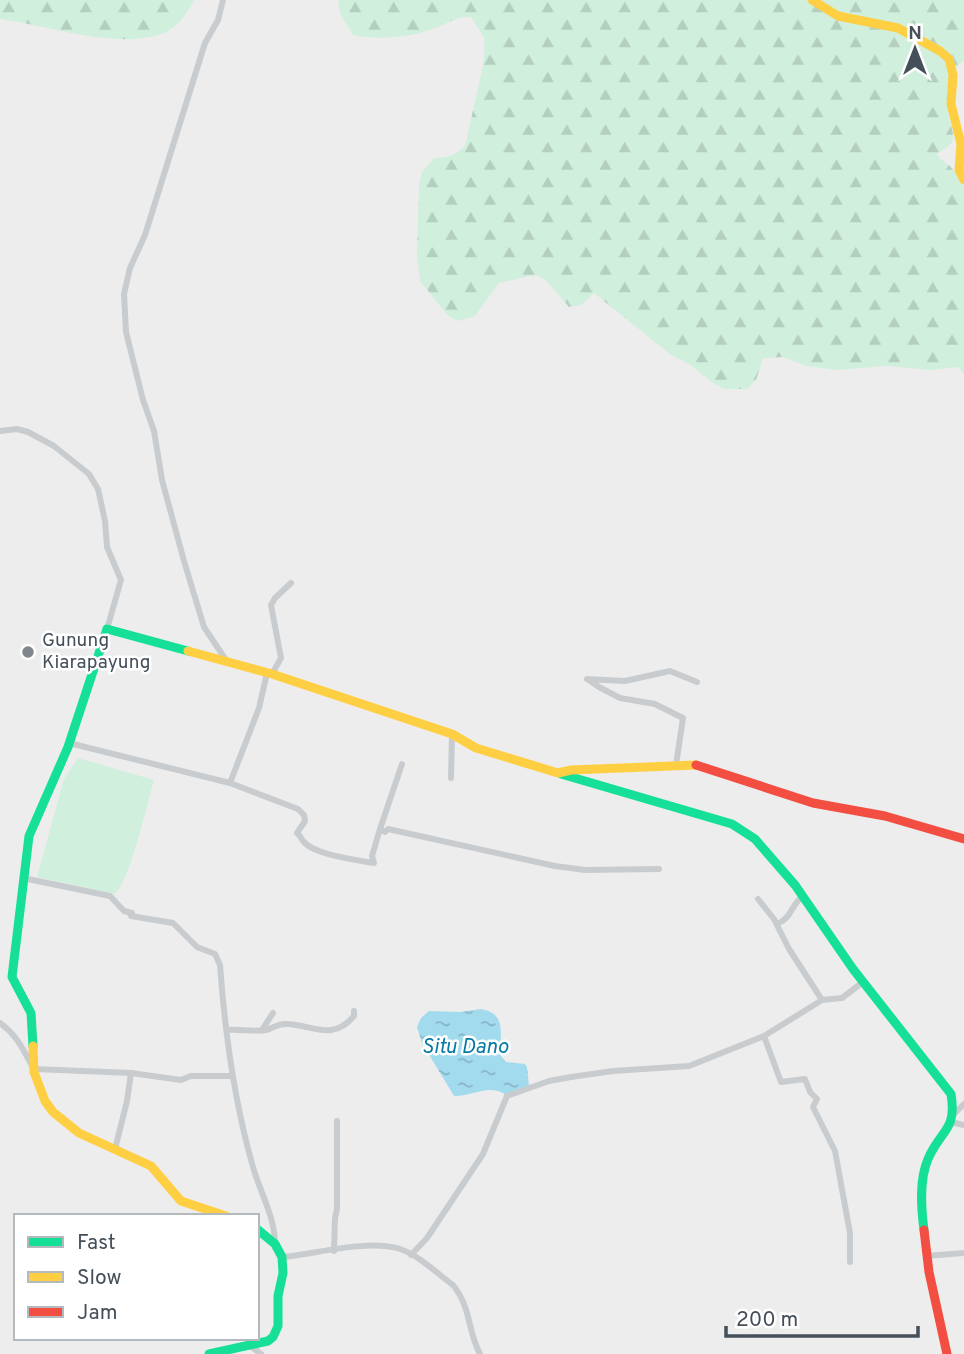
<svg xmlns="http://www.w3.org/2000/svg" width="964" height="1354" viewBox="0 0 964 1354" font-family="Overpass,sans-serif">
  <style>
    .green { fill: #d0efdd }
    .forest { fill: url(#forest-firs) }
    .water { fill: url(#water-ripples) }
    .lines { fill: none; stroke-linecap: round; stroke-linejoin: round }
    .street { stroke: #c9cccf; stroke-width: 6 }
    .fast { stroke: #16e098; stroke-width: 9 }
    .slow { stroke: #ffcf43; stroke-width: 9 }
    .jam { stroke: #f24e42; stroke-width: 9 }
    .poi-dot { fill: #80868d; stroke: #fff; stroke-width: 2.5 }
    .labels { text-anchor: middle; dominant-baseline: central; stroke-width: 5; stroke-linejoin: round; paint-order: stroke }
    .poi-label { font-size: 19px; fill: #444f5a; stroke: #fff; text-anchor: start }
    .water-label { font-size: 21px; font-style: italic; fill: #087aa2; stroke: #fff }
  </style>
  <defs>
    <pattern id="forest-firs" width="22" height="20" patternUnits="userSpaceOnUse" patternTransform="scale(1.75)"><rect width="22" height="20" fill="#d0efdd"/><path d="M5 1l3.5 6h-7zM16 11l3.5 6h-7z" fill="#b4cfc0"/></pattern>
    <pattern id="water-ripples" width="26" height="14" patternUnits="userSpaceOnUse" patternTransform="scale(1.75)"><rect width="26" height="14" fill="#a3dbee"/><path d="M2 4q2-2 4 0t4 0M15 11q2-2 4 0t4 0" fill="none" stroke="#86b4c4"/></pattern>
  </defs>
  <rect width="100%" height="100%" fill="#eeeded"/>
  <path class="green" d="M78,758L154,780C147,804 130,880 115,894L37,877L64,779Z"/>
  <g class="forest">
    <path d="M0,0H194C188,12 179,26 166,32C122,52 47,25 0,19Z"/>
    <path d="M338,0H964V61C945,71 946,98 949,117C950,123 954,132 953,139C952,146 942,150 937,154C941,162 949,163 954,171C959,177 957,181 964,186V374L958,367L931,370L886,366L837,370L806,366L783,357L763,358L756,380L747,389H724L713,383L689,364L671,355L594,293L581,305L569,307L546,280L535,275L499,283L475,316L458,321L448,316L420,281L417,257L419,183L422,172L434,158C448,158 455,155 465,146L484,61V38L471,17C456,16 449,23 435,28C410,38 379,40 353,35L340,14Z"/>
  </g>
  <path class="water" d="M481,1009C508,1014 499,1034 501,1056L506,1062L525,1064L527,1067L529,1086L506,1095C488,1083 472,1097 454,1096L422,1043L417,1027L421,1018L429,1011L460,1012Z"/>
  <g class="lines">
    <g class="street">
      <polyline points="223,0 218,20 205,43 145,235 130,268 124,294 126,332 143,400 154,431 162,480 184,561 204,627 226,660"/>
      <polyline points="0,431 17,429 28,432 54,446 89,474 98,489 105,521 107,547 121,580 107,629"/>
      <polyline points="272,674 281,658 271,605 275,598 291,583"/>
      <path d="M69,743L230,783L298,809L304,815L305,821L297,833C300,835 301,839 304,842C315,855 357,860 374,863L372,856L380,829L385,832L388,829L555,866L585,870L659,869"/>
      <polyline points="676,765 683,718 655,704 620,698 599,687 587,679 625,681 670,671 697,682"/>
      <polyline points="451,778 452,734"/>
      <polyline points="230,783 259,708 267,673"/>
      <polyline points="380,829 402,764"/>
      <path d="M23,878L110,896L124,911L132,913L131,916L173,923L197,947L215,954L220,965C225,1033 234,1101 253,1167C260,1192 275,1217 275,1244"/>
      <polyline points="758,899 774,919 789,949 822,1000"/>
      <path d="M777,924C793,917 790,906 803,896"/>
      <path d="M0,1023C18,1036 23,1050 34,1069L131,1073L181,1080L191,1076H231"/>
      <path d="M227,1030C239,1029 255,1032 266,1030C274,1028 278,1023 287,1024C313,1025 332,1042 354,1016V1011"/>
      <polyline points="262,1030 273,1013"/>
      <polyline points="764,1036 781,1082 805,1079 810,1092 817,1099 813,1107 835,1151 850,1233 850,1262"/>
      <polyline points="954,1114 964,1104"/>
      <polyline points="951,1122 964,1125"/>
      <polyline points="115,1149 127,1101 131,1073"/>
      <polyline points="334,1251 335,1218 337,1209 337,1121"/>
      <polyline points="411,1255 427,1238 483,1154 507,1096 549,1081 571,1077 613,1071 689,1066 764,1036 822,1000 842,998 863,982"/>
      <polyline points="926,1256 964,1253"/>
      <path d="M282,1257C316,1254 367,1239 400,1249C417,1254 438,1274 453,1285C472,1309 467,1330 480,1354"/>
      <polyline points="249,1345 261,1354"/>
    </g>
    <g class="fast">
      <path d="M561,774L732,824L755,839L795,885L853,969L951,1094C957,1131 941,1129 928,1159C919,1180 921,1207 924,1230"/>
      <polyline points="33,1046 31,1013 12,977 29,836 68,747 107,629 188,651"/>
      <polyline points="209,1354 268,1341 273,1337 278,1326 278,1296 283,1273 282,1257 275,1244 257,1229"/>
    </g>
    <g class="slow">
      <polyline points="812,0 838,16 898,28 940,51 949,59 953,75 951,104 961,144 959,170 964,180"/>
      <polyline points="188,651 272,674 452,734 476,748 558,773 571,770 696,765"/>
      <polyline points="33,1046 34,1072 45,1101 53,1112 79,1133 151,1166 181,1201 226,1216"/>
    </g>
    <g class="jam">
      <polyline points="696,765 813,803 885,816 964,839"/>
      <polyline points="924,1230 929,1272 947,1354"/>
    </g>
  </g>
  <circle class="poi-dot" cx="28" cy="652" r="7"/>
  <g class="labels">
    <g class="poi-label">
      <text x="42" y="641">Gunung<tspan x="42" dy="22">Kiarapayung</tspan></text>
    </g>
    <g class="water-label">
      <text x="465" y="1047">Situ Dano</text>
    </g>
  </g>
  <rect x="14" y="1214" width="245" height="126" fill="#ffffff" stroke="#b4b9bd" stroke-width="2"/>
  <rect x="28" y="1237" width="35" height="10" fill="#16e098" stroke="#b4b9bd" stroke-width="2"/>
  <text x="77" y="1249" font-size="21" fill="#444f5a">Fast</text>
  <rect x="28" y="1272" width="35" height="10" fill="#ffcf43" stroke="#b4b9bd" stroke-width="2"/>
  <text x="77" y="1284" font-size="21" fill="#444f5a">Slow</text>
  <rect x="28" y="1307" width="35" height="10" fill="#f24e42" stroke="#b4b9bd" stroke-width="2"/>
  <text x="77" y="1319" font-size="21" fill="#444f5a">Jam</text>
  <g transform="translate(915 49)" stroke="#ffffff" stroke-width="5" paint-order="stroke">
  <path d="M0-5L12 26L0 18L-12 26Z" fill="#444f5a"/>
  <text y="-10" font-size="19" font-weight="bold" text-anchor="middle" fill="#444f5a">N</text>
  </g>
  <path d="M726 1326v10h192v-10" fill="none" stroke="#444f5a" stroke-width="3.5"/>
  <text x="736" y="1326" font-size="21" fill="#444f5a" stroke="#ffffff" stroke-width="5" paint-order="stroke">200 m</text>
</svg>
